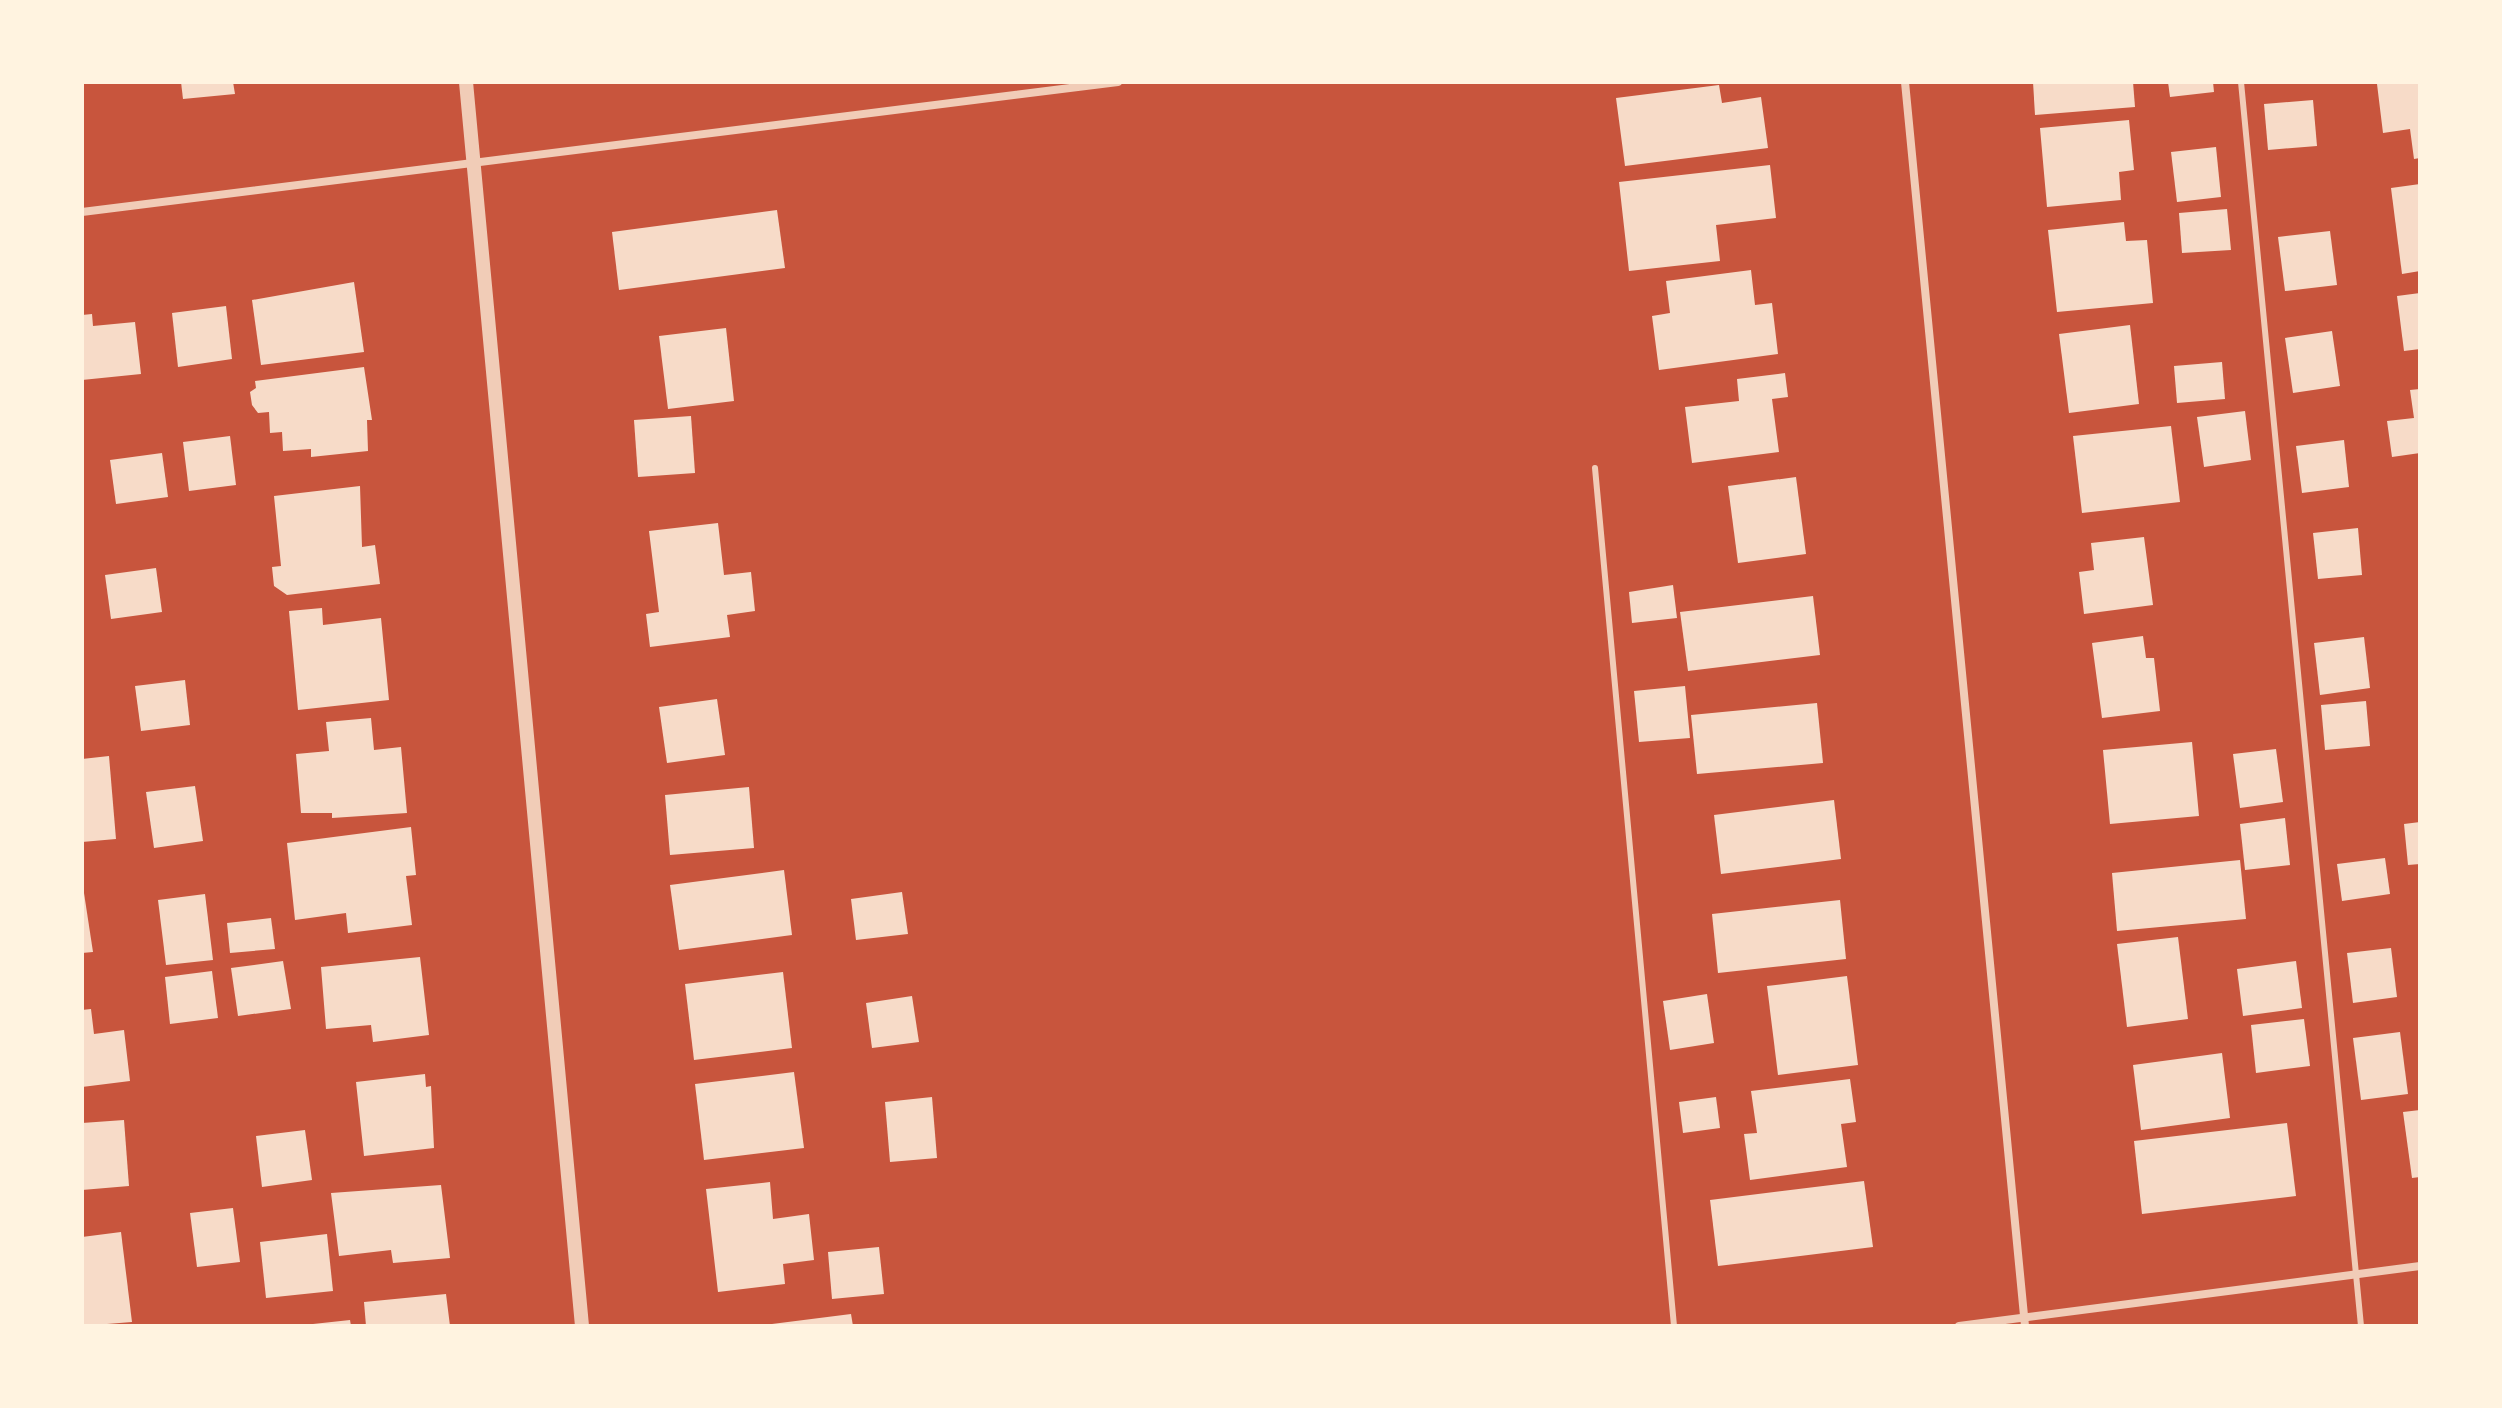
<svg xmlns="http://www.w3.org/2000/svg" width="2502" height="1408" viewBox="0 0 2502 1408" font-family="Poppins,sans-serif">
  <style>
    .building { fill: #f7dbc8 }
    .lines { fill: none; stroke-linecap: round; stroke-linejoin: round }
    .service { stroke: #f1ccb7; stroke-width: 6 }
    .minor { stroke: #f1ccb7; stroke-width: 8 }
    .tertiary { stroke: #f1ccb7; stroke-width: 14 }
  </style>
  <rect width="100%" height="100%" fill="#c8553d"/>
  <g class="building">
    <polygon points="181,82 233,82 235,94 183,99"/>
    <polygon points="2033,82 2133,82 2135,107 2035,115"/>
    <polygon points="2168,82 2213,82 2214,92 2170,97"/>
    <polygon points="2420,82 2420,158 2414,159 2410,129 2383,133 2377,84"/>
    <polygon points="1719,85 1722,103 1761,97 1768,148 1625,166 1616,98"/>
    <polygon points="2313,100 2317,146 2268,150 2264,104"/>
    <polygon points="2129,120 2134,170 2119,172 2121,200 2047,207 2040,128"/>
    <polygon points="2216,147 2221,197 2177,202 2171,152"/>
    <polygon points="1770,165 1776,218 1716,225 1720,261 1629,271 1619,182"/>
    <polygon points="2420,184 2420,271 2402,274 2391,188"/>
    <polygon points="2227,209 2231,250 2182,253 2179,213"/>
    <polygon points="777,210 785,268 619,290 612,232"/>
    <polygon points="2124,222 2126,241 2147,240 2153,303 2057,312 2048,230"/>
    <polygon points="2330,231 2337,285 2285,291 2278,237"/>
    <polygon points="1751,270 1755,305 1772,303 1778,354 1659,370 1652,316 1670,313 1666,281"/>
    <polygon points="354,282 364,352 261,365 252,300"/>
    <polygon points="2420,293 2420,349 2404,351 2397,296"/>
    <polygon points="226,306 232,359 178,367 172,313"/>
    <polygon points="92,314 93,326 135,322 141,374 82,380 82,315"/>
    <polygon points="2130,325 2139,404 2069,413 2059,334"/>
    <polygon points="726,328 734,401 668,409 659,336"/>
    <polygon points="2332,331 2340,386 2293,393 2285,338"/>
    <polygon points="2222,362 2225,399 2177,403 2174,366"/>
    <polygon points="364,367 372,420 367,420 368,451 311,457 311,449 283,451 282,432 270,433 269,412 258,413 252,405 250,392 256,388 255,381"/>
    <polygon points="1785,373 1788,397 1772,399 1779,452 1692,463 1685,407 1739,401 1737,379"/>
    <polygon points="2420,389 2420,453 2392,457 2387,421 2414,418 2410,390"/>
    <polygon points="2245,411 2251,460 2204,467 2197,417"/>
    <polygon points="691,416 695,473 638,477 634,420"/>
    <polygon points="2171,426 2180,502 2082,513 2073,436"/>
    <polygon points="230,436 236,485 189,491 183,442"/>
    <polygon points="2344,440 2349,487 2302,493 2296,446"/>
    <polygon points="162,453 168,497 116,504 110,460"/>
    <polygon points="1796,477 1806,554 1738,563 1728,486"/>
    <polygon points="360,486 362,547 375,545 380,584 287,595 274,586 272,567 281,566 274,496"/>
    <polygon points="718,523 724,575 751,572 755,611 727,615 730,637 650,647 646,614 659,612 649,531"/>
    <polygon points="2358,528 2362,575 2318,579 2313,533"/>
    <polygon points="2144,537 2153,605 2084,614 2079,572 2094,570 2091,543"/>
    <polygon points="156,568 162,612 111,619 105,575"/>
    <polygon points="1673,585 1677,618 1632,623 1629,592"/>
    <polygon points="1813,596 1820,655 1688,671 1680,612"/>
    <polygon points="322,608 323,625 381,618 389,700 298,710 289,611"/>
    <polygon points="2143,636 2146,658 2154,658 2160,711 2102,718 2092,643"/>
    <polygon points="2364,637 2370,688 2320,695 2314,643"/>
    <polygon points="185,680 190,725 141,731 135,686"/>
    <polygon points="1685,686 1690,738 1639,742 1634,691"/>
    <polygon points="717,699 725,755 667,763 659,707"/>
    <polygon points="2366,701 2370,746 2325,750 2321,705"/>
    <polygon points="1817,703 1823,763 1697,774 1691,715"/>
    <polygon points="371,718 374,750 401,747 407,813 332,818 332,813 301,813 296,754 329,751 326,722"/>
    <polygon points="2192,742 2199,816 2110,824 2103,750"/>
    <polygon points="2276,749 2283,802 2240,808 2233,754"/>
    <polygon points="109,756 116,839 82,842 82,759"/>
    <polygon points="195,786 203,841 154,848 146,792"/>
    <polygon points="749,787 754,848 670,855 665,795"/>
    <polygon points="1834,800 1841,859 1721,874 1714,815"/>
    <polygon points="2285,818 2290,865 2245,870 2240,824"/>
    <polygon points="2420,822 2420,864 2408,865 2404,824"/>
    <polygon points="411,827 416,875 406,876 412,925 348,933 346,913 295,920 287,843"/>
    <polygon points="2385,858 2390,894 2342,901 2337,864"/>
    <polygon points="2240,860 2246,919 2117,931 2112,873"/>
    <polygon points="784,870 792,935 679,950 670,885"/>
    <polygon points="82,880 93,952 82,953"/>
    <polygon points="902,892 908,934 856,940 851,899"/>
    <polygon points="205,894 213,960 166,965 158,900"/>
    <polygon points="1840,900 1846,959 1718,973 1712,914"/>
    <polygon points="271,918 275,949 230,953 227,923"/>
    <polygon points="2178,937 2188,1019 2127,1027 2117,944"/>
    <polygon points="2391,948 2397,997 2353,1003 2347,953"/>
    <polygon points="420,957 429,1035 373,1042 371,1025 326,1029 321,967"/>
    <polygon points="283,961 291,1009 238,1016 231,968"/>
    <polygon points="2296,961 2302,1008 2243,1016 2237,969"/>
    <polygon points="212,971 218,1018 170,1024 165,977"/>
    <polygon points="783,972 792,1048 694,1060 685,984"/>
    <polygon points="1847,976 1858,1065 1778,1075 1767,986"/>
    <polygon points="1707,994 1714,1043 1670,1050 1663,1001"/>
    <polygon points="912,996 919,1042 872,1048 866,1003"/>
    <polygon points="91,1009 94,1034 124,1030 130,1081 82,1087 82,1010"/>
    <polygon points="2304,1019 2310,1066 2256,1073 2251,1025"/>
    <polygon points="2400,1032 2408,1094 2361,1100 2353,1038"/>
    <polygon points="2222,1053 2230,1118 2141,1130 2133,1065"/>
    <polygon points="794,1072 804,1148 704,1160 695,1084"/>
    <polygon points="425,1074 426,1087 431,1086 434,1148 364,1156 356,1082"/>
    <polygon points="1850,1079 1856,1122 1841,1124 1847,1167 1750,1180 1744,1134 1757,1133 1751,1091"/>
    <polygon points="932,1097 937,1158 890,1162 885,1102"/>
    <polygon points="1716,1097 1720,1128 1683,1133 1679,1102"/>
    <polygon points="2420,1110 2420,1177 2412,1178 2403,1112"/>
    <polygon points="124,1120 129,1186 82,1190 82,1123"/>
    <polygon points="2287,1123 2296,1196 2142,1214 2134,1141"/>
    <polygon points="305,1130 312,1180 262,1187 256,1136"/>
    <polygon points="1864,1181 1873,1247 1718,1266 1710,1200"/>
    <polygon points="770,1182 773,1219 809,1214 814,1260 783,1264 785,1284 718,1292 706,1189"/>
    <polygon points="441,1185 450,1258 393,1263 391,1250 339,1256 331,1193"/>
    <polygon points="233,1208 240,1262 197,1267 190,1213"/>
    <polygon points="121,1232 132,1322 82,1326 82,1237"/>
    <polygon points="327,1234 333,1291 266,1298 260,1242"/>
    <polygon points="879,1247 884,1294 832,1299 828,1252"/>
    <polygon points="446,1294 450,1326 366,1326 364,1302"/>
    <polygon points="851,1314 853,1326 773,1326 772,1324"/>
    <polygon points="350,1320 351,1326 313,1326 313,1324"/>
  </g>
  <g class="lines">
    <g class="service">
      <polyline points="2241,82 2361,1326"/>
      <polyline points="1595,468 1674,1326"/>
    </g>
    <g class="minor">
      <polyline points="1905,82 2025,1326"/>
      <polyline points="82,212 1118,82"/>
      <polyline points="1959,1326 2420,1266"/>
    </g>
    <polyline class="tertiary" points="466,82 582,1326"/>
  </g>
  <rect width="2502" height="1408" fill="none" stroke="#fff3e0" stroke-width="168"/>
</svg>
